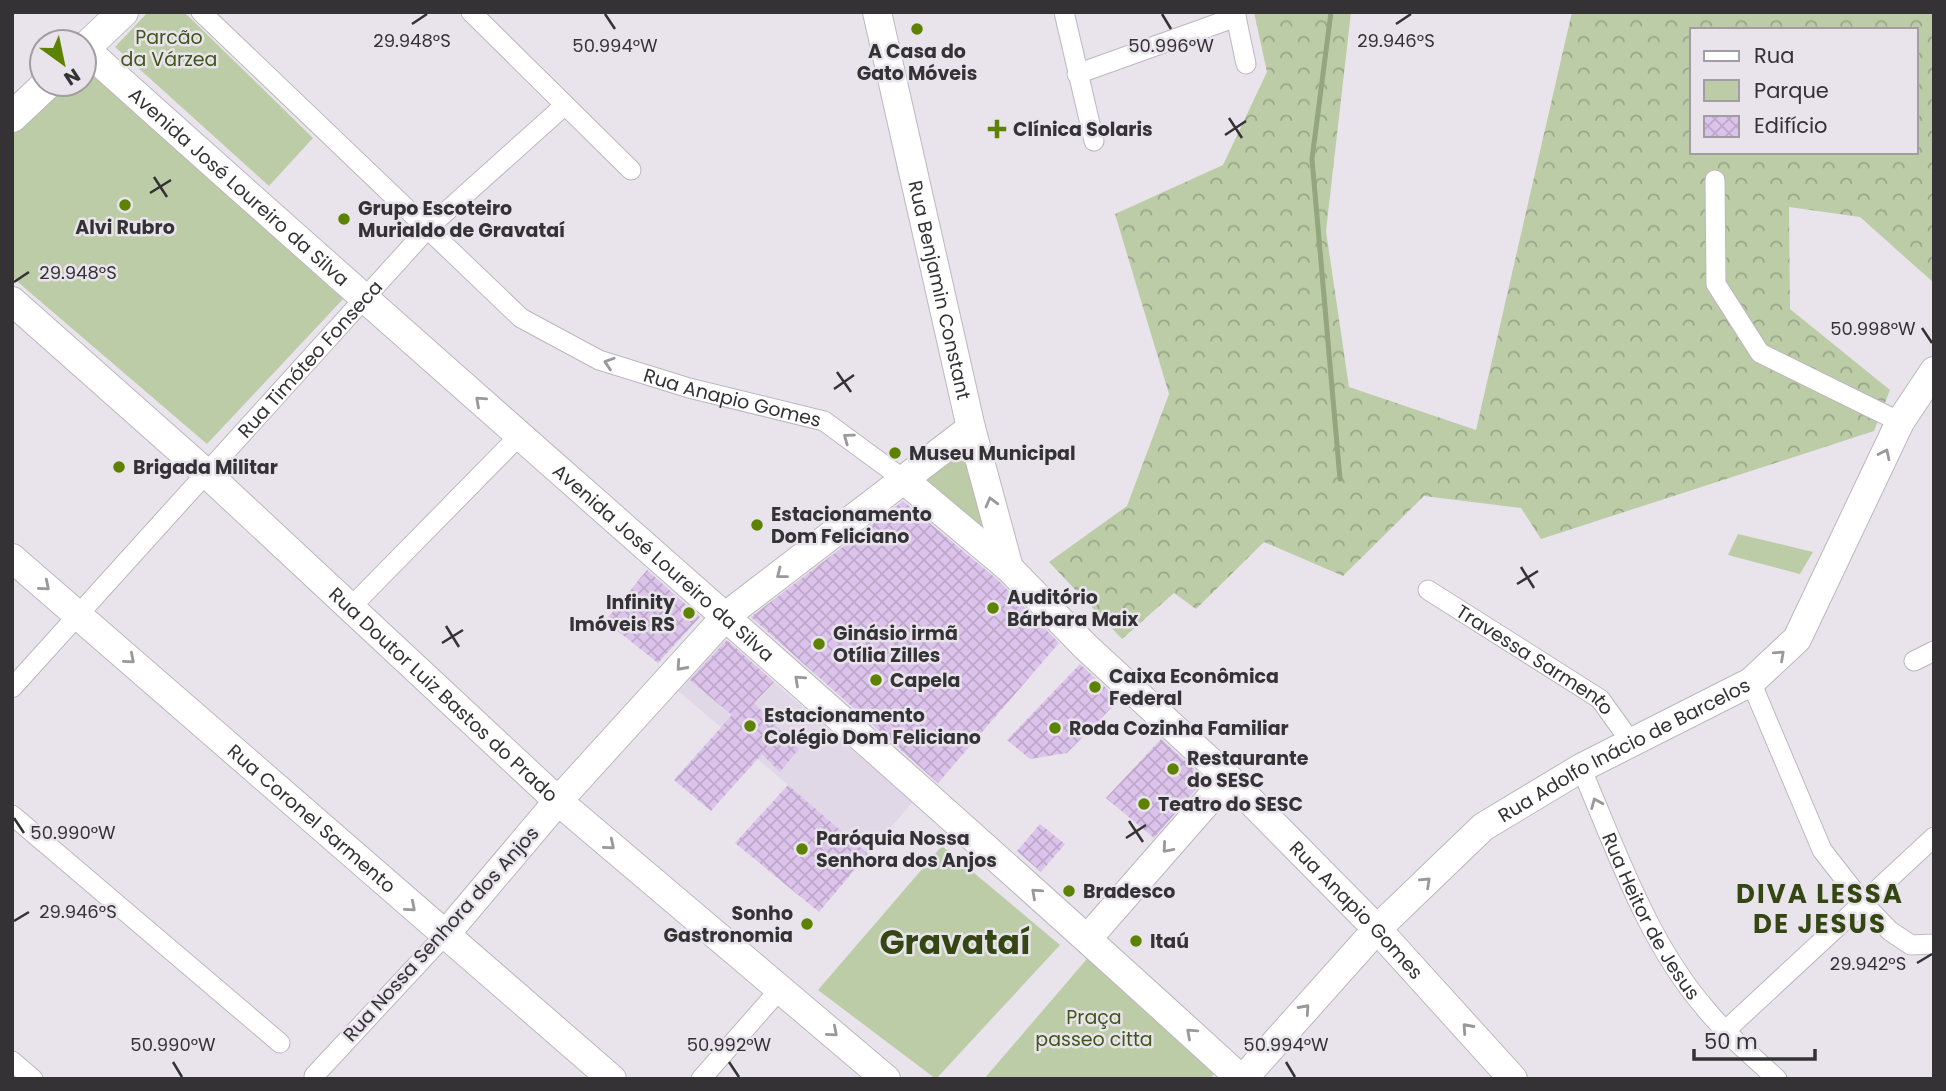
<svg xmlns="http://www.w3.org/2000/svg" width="1946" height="1091" viewBox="0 0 1946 1091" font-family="Poppins,sans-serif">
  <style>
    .built { fill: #e1d8e7 }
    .forest { fill: url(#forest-crowns); fill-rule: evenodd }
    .park { fill: #bbcca7 }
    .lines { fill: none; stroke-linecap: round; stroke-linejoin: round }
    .stream { stroke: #94a67d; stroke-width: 5 }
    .building { fill: url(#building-cross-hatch) }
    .street-casing { stroke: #bcb7bf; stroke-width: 21 }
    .secondary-casing { stroke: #bcb7bf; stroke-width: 30 }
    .primary-casing { stroke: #bcb7bf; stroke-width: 32 }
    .street { stroke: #fff; stroke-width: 19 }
    .secondary { stroke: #fff; stroke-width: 28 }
    .primary { stroke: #fff; stroke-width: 30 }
    .oneway { stroke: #9a989a }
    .ticks { fill: none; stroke: #343235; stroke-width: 2.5 }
    .poi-dot { fill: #5c8200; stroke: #e9e4ec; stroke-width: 2.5 }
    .labels { text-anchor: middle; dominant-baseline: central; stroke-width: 5; stroke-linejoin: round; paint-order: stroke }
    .park-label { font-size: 19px; fill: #3f5618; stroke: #e9e4ec }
    .poi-label { font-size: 19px; font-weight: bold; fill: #343235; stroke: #e9e4ec; text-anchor: start }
    .street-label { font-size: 19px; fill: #343235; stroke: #e9e4ec }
    .district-label { font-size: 26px; font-weight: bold; letter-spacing: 2px; fill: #344713; stroke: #e9e4ec }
    .town-label { font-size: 33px; font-weight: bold; fill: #344713; stroke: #e9e4ec }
    .ticks-label { font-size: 18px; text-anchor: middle; fill: #343235; stroke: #e9e4ec; stroke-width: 5; stroke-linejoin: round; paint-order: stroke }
  </style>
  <defs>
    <pattern id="forest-crowns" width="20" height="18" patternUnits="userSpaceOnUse" patternTransform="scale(1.75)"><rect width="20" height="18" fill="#bbcca7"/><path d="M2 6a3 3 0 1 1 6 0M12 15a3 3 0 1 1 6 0" fill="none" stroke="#99a689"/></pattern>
    <pattern id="building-cross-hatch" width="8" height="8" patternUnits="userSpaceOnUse" patternTransform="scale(1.75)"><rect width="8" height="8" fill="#dcc3eb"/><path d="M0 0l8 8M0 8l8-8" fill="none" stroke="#bda8ca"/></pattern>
  </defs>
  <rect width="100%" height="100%" fill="#e9e4ec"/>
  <polygon class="built" points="720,636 876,770 897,749 914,764 894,786 913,802 868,854 675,688"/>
  <path class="forest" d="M1254,12H1351L1326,231L1349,387L1476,430L1572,12H1931L1934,21V283L1860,217L1789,207L1790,309L1890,390L1874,431L1541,539L1521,508L1424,496L1343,576L1264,542L1196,609L1174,593L1122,639L1049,562L1127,506L1169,394L1115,214L1223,165L1267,72ZM1692,30H1916V152H1692Z"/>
  <g class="park">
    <polygon points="148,12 184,12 313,138 269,186 115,47"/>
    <polygon points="84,67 343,299 207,444 12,277 12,132 62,84 84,84"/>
    <polygon points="968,445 997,548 918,482"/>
    <polygon points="1738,534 1813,552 1800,574 1728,555"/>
    <polygon points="942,846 1060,945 936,1079 818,990"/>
    <polygon points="1092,953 1214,1074 1210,1079 984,1079"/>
  </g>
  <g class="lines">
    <polyline class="stream" points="1331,12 1312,159 1340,479"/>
  </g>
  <g class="building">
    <polygon points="903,501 998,580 1059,643 938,783 751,617"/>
    <polygon points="647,570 700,617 658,663 605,621"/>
    <polygon points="727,640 774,682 754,703 799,749 780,772 762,754 711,811 674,780 732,715 690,680"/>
    <polygon points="1080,664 1119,700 1067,753 1030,759 1007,740"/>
    <polygon points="1161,739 1205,779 1154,838 1106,798"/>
    <polygon points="788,785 868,854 819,912 735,843"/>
    <polygon points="1040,824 1065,844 1041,872 1017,851"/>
  </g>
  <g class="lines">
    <g class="street-casing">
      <g id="street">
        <path id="s1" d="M201,12L521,318L599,360L689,388L824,421L903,479"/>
        <polyline points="471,12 631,170"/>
        <polyline points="1064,12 1094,141"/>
        <polyline points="1235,12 1246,64"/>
        <polyline points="1077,74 1236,17"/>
        <polyline points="1715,180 1716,284 1760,353 1900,422"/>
        <path id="s2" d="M1428,590L1600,699L1631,742"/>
        <polyline points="351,607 519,436"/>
        <polyline points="1914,661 1934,651"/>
        <polyline points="1751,682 1822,850 1864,904 1890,931 1911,945 1934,944"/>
        <path id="s3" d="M12,688L429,227L565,105"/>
        <path id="s4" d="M1581,768C1616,849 1646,939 1704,1007C1726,1034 1752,1056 1777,1079"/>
        <polyline points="12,815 280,1043"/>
        <polyline points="1725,1031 1934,837"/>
        <polyline points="12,1061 33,1079"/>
        <polyline points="314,1076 444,936"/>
        <polyline points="701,1079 781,988"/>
      </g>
    </g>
    <g class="secondary-casing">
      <g id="secondary">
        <path id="s5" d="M877,12L971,428L1009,568"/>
        <path id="s6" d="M84,48C468,394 860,730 1241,1079"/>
        <path id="s7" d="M12,301L206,473L558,801L886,1079"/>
        <path id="s8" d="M903,479L1009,568L1086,647L1228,778L1377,929L1513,1079"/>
        <path id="s9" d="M12,558L612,1079"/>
        <polyline points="444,936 558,801 727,615 971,428"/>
        <polyline points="1088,938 1228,778"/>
        <path id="s10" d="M1243,1079L1377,929L1483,827L1581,768L1751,682L1797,639L1900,422L1934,371"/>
      </g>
    </g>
    <g class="primary-casing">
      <g id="primary">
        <polyline points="84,49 123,12"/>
        <polyline points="12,117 47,84"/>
      </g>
    </g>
    <use href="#street" class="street"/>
    <use href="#secondary" class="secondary"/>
    <use href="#primary" class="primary"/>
  </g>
  <defs><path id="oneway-chevron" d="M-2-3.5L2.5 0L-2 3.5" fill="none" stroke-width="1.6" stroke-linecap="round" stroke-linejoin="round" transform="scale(1.75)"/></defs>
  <g class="oneway">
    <use href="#oneway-chevron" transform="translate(609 363) rotate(-162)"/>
    <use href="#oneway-chevron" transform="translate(480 401) rotate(-138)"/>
    <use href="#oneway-chevron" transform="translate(848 438) rotate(-144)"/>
    <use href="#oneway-chevron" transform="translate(1885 454) rotate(-64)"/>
    <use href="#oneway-chevron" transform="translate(991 502) rotate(-105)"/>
    <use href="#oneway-chevron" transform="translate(781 574) rotate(142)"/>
    <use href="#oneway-chevron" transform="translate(45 586) rotate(40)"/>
    <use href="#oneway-chevron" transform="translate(1780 655) rotate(-42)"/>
    <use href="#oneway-chevron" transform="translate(130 659) rotate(41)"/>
    <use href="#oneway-chevron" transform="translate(681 666) rotate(132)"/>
    <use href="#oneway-chevron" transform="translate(799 680) rotate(-138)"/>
    <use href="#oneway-chevron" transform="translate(1596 803) rotate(-113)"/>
    <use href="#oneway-chevron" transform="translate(610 845) rotate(40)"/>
    <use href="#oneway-chevron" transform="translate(1167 848) rotate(131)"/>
    <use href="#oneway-chevron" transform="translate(1426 882) rotate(-43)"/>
    <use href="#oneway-chevron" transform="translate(1036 893) rotate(-138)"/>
    <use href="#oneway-chevron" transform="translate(411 907) rotate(41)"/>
    <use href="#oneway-chevron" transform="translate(1305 1009) rotate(-48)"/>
    <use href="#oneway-chevron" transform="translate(1467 1028) rotate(-132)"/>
    <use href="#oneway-chevron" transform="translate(833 1032) rotate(41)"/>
    <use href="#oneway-chevron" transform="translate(1191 1033) rotate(-138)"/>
  </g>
  <path class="ticks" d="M605,14L615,29M1162,14L1171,29M412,24L427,14M1396,24L1411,14M1229,118L1242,138M1225,135L1246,121M154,177L167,197M150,193L171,180M14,282L29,272M1922,328L1932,343M837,372L851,392M834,389L854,375M1521,567L1534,588M1517,584L1538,571M446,626L459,647M442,643L463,630M14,818L24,833M1129,821L1143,842M1126,838L1146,825M14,921L29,912M1917,963L1932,954M173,1062L182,1077M729,1062L739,1077M1286,1062L1295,1077"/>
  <g class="poi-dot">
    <circle cx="917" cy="29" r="7"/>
    <path d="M993.5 118.5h7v7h7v7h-7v7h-7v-7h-7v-7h7z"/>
    <circle cx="125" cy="205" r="7"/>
    <circle cx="344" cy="219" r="7"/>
    <circle cx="895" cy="453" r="7"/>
    <circle cx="119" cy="467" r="7"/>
    <circle cx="757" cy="525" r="7"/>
    <circle cx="993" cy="608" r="7"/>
    <circle cx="689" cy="613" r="7"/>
    <circle cx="819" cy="644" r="7"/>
    <circle cx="876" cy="680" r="7"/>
    <circle cx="1095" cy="687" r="7"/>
    <circle cx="750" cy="726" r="7"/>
    <circle cx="1055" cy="728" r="7"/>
    <circle cx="1173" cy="769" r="7"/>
    <circle cx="1144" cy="804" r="7"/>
    <circle cx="802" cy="849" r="7"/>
    <circle cx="1069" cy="891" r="7"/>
    <circle cx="807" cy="924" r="7"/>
    <circle cx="1136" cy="941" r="7"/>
  </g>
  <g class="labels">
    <g class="park-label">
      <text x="169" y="37">Parcão<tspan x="169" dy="22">da Várzea</tspan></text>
      <text x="1094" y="1017">Praça<tspan x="1094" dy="22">passeo citta</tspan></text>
    </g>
    <g class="poi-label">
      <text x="917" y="51" text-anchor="middle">A Casa do<tspan x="917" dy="22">Gato Móveis</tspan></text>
      <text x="1013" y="129">Clínica Solaris</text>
      <text x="358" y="208">Grupo Escoteiro<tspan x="358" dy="22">Murialdo de Gravataí</tspan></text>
      <text x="125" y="227" text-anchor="middle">Alvi Rubro</text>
      <text x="909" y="453">Museu Municipal</text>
      <text x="133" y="467">Brigada Militar</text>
      <text x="771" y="514">Estacionamento<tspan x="771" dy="22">Dom Feliciano</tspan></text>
      <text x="1007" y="597">Auditório<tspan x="1007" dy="22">Bárbara Maix</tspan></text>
      <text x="675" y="602" text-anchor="end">Infinity<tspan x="675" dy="22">Imóveis RS</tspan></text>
      <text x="833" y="633">Ginásio irmã<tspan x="833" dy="22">Otília Zilles</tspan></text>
      <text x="1109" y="676">Caixa Econômica<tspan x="1109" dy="22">Federal</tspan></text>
      <text x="890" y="680">Capela</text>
      <text x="764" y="715">Estacionamento<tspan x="764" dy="22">Colégio Dom Feliciano</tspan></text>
      <text x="1069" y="728">Roda Cozinha Familiar</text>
      <text x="1187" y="758">Restaurante<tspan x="1187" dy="22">do SESC</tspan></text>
      <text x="1158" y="804">Teatro do SESC</text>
      <text x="816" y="838">Paróquia Nossa<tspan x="816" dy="22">Senhora dos Anjos</tspan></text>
      <text x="1083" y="891">Bradesco</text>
      <text x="793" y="913" text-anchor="end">Sonho<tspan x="793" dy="22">Gastronomia</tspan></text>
      <text x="1150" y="941">Itaú</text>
    </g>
    <g class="street-label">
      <text stroke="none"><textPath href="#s6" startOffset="208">Avenida José Loureiro da Silva</textPath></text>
      <text stroke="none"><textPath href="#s5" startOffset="285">Rua Benjamin Constant</textPath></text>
      <text stroke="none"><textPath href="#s3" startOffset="444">Rua Timóteo Fonseca</textPath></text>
      <text stroke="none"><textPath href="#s1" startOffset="670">Rua Anapio Gomes</textPath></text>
      <text stroke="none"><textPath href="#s6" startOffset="775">Avenida José Loureiro da Silva</textPath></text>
      <text stroke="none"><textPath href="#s2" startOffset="128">Travessa Sarmento</textPath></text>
      <text stroke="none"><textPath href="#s7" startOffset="584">Rua Doutor Luiz Bastos do Prado</textPath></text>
      <text stroke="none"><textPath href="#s10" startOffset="509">Rua Adolfo Inácio de Barcelos</textPath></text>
      <text stroke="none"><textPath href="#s9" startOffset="397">Rua Coronel Sarmento</textPath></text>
      <text stroke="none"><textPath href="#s8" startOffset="626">Rua Anapio Gomes</textPath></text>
      <text stroke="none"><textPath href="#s4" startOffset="164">Rua Heitor de Jesus</textPath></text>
      <text transform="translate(441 934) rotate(-48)">Rua Nossa Senhora dos Anjos</text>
    </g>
    <g class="district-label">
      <text x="1820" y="894">DIVA LESSA<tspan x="1820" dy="30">DE JESUS</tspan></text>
    </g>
    <g class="town-label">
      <text x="955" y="942">Gravataí</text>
    </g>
  </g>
  <g class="ticks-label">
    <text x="412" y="47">29.948°S</text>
    <text x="1396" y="47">29.946°S</text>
    <text x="615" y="52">50.994°W</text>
    <text x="1171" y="52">50.996°W</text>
    <text x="78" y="279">29.948°S</text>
    <text x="1873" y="335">50.998°W</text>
    <text x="73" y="839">50.990°W</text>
    <text x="78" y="918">29.946°S</text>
    <text x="1868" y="970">29.942°S</text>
    <text x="173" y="1051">50.990°W</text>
    <text x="729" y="1051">50.992°W</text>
    <text x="1286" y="1051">50.994°W</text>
  </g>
  <rect width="1946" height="1091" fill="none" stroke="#343235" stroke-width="28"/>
  <rect x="1690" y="28" width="228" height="126" fill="#e9e4ec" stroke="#a19da3" stroke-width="2"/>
  <rect x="1704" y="51" width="35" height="10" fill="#ffffff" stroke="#a19da3" stroke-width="2"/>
  <text x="1754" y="63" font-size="21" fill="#343235">Rua</text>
  <rect x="1704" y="80" width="35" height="21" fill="#bbcca7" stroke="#a19da3" stroke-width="2"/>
  <text x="1754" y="98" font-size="21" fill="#343235">Parque</text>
  <rect x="1704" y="116" width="35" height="21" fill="url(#building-cross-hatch)" stroke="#a19da3" stroke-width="2"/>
  <text x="1754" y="133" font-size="21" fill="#343235">Edifício</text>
  <g transform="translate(63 63) rotate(147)"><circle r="33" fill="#e9e4ec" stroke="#a19da3" stroke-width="2"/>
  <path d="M0-5L12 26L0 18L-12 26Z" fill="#5c8200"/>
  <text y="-10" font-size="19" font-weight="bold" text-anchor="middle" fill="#343235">N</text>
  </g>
  <path d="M1694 1049v10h121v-10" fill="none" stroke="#343235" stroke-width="3.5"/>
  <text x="1704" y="1049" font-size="21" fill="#343235" stroke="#e9e4ec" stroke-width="5" paint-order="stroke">50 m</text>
</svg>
